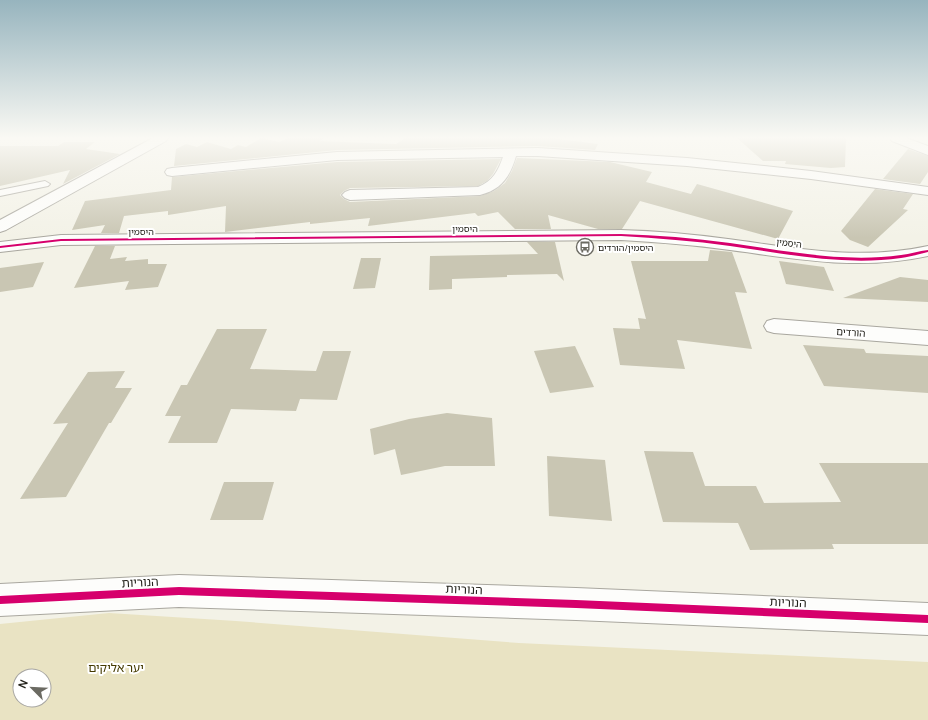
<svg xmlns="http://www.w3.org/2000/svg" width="928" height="720" viewBox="0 0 928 720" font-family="Manrope,'Noto Sans Hebrew',sans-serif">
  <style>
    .green { fill: #e9e3c3; fill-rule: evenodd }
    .building { fill: #c9c6b3 }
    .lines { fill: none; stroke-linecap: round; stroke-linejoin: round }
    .lane-casing { stroke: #a9a79f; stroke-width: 2 }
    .street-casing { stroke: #a9a79f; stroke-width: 2 }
    .lane { fill: #fdfdfb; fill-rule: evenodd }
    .street { fill: #fdfdfb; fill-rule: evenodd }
    .cycleway-casing { stroke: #fff; stroke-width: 2 }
    .cycleway { fill: #d6006c; fill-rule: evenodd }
    .labels { text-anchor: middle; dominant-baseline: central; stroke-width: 4; stroke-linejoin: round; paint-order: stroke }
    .far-street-label { font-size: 9px; fill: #22211a; stroke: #fff }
    .far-poi-label { font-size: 9px; fill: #22211a; stroke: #fff; text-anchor: start }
    .street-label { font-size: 10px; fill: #22211a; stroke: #fff }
    .near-street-label { font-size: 12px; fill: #22211a; stroke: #fff }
    .near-park-label { font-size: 12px; fill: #453a00; stroke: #fff }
  </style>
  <rect width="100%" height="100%" fill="#f3f2e7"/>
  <path class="green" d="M109,613L236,621L519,643L928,662V720H0V624ZM20,676H44V700H20Z"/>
  <g class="building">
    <polygon points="261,138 279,142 288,138 324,138 319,141 396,144 405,138 551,138 598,144 595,150 538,146 337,150 174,166 176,149 186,144 197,147 207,142 231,149 238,145 246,147"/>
    <polygon points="737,138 846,138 845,167 831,168 785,164 786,161 763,161"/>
    <polygon points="64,142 95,142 86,149 120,154 63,184 70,170 0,186 0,146 58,146"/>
    <polygon points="908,149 928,156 928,172 920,184 883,179"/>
    <polygon points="517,158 610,162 652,172 646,182 691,194 697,184 793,211 778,239 640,201 622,229 598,229 548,215 551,229 515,229 498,212 478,216 475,213 368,226 370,218 310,224 310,222 225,232 226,206 168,215 168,211 124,216 119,233 101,233 105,225 72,230 85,201 171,190 172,177 337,162 501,159 493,174 487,181 478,186 350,188 344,191 340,195 344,199 350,202 480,196 494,191 505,183 512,171"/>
    <polygon points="875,189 913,194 903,209 908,210 868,247 850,240 841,231"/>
    <polygon points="527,242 555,242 564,281 557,274 507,275 507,277 452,279 452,289 429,290 430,256 538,254"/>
    <polygon points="95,246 115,246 110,259 127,257 125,261 148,259 148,264 167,264 158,287 125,290 129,281 74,288"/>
    <polygon points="710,250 732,252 747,293 735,292 752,349 677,340 685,369 620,365 613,328 640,329 638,318 646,319 631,261 708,261"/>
    <polygon points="361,258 381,258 375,288 353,289"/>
    <polygon points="779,261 824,267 834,291 786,284"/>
    <polygon points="44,262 33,287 0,292 0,268"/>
    <polygon points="900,277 928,280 928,302 843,298"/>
    <polygon points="217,329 267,329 250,369 316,371 323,351 351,351 337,400 300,399 296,411 231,409 217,443 168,443 181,416 165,416 181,385 187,385"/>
    <polygon points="803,345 864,349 866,353 928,356 928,393 824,386"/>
    <polygon points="575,346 594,387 550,393 534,351"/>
    <polygon points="125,371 115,388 132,388 111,423 109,423 66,497 20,499 68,423 53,424 88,372"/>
    <polygon points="447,413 492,418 495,466 445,466 401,475 395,449 374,455 370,429 409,419"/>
    <polygon points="644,451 693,452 705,486 756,486 764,503 841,502 819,463 928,463 928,544 832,544 834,549 750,550 738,523 663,522"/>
    <polygon points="547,456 605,460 612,521 549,516"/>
    <polygon points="224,482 274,482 263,520 210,520"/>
  </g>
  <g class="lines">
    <g class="lane-casing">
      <polygon id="lane" points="45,181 50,184 48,186 0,196 0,190"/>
    </g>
    <g class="street-casing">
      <g id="street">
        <polygon points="153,138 168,138 166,141 6,230 0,232 0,220"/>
        <polygon points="890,138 906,138 928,146 928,155 892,141"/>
        <path d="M538,148L687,158L811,171L928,187V195L811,179L687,166L538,156H516C510,177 501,190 480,195L350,200L345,198L342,195L345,192L350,190L478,187C493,181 498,171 503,157L337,160L172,176L167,175L165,172L167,169L172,168L337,152Z"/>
        <path d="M621,230C657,231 692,234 728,239C797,248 858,261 928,246V256C859,271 798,259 730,250C694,245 657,242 621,240L61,245L0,252V242L61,235Z"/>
        <polygon points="774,319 928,331 928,345 774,333 767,331 764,326 767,321"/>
        <polygon points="179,575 576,588 928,603 928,635 576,620 179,607 0,616 0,584"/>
      </g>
    </g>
    <use href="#lane" class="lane"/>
    <use href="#street" class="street"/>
    <g class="cycleway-casing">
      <g id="cycleway">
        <path d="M621,234C657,235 694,238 730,243C786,251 844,263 901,255C910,254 919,251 928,250V252C919,254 910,257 901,258C844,266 786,254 730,246C694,241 657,238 621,236L61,241L0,248V246L61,239Z"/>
        <polygon points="179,587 576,600 928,615 928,623 576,608 179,595 0,604 0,596"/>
      </g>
    </g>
    <use href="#cycleway" class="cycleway"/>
  </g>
  <linearGradient id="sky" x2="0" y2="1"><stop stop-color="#97b4be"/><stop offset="0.58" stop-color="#faf9f4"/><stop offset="1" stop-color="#faf9f4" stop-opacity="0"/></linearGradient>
  <rect width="928" height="238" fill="url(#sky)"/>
  <defs>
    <g id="bus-ring" transform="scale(0.9)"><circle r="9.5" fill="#fff" stroke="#6b6a62" stroke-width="1.5"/><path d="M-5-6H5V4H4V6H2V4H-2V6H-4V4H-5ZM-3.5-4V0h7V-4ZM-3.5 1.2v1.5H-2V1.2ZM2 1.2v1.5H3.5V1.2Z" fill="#6b6a62"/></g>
  </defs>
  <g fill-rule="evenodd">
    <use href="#bus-ring" x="585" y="247"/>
  </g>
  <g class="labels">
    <g class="far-street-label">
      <text x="465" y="228">היסמין</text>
      <text x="141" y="231">היסמין</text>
      <text transform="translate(789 243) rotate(7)">היסמין</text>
    </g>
    <g class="far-poi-label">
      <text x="598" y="247">היסמין/הורדים</text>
    </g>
    <g class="street-label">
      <text transform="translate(851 332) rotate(4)">הורדים</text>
    </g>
    <g class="near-street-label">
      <text transform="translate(140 582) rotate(-3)">הנוריות</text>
      <text transform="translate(464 589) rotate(2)">הנוריות</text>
      <text transform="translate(788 602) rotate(2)">הנוריות</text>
    </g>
    <g class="near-park-label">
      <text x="116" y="667">יער אליקים</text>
    </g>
  </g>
  <g transform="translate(32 688) rotate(294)"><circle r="19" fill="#ffffff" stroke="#a7a6a3"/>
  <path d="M0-3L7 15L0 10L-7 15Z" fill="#6b6a62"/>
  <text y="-6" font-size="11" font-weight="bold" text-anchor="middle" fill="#22211a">N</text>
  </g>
</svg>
